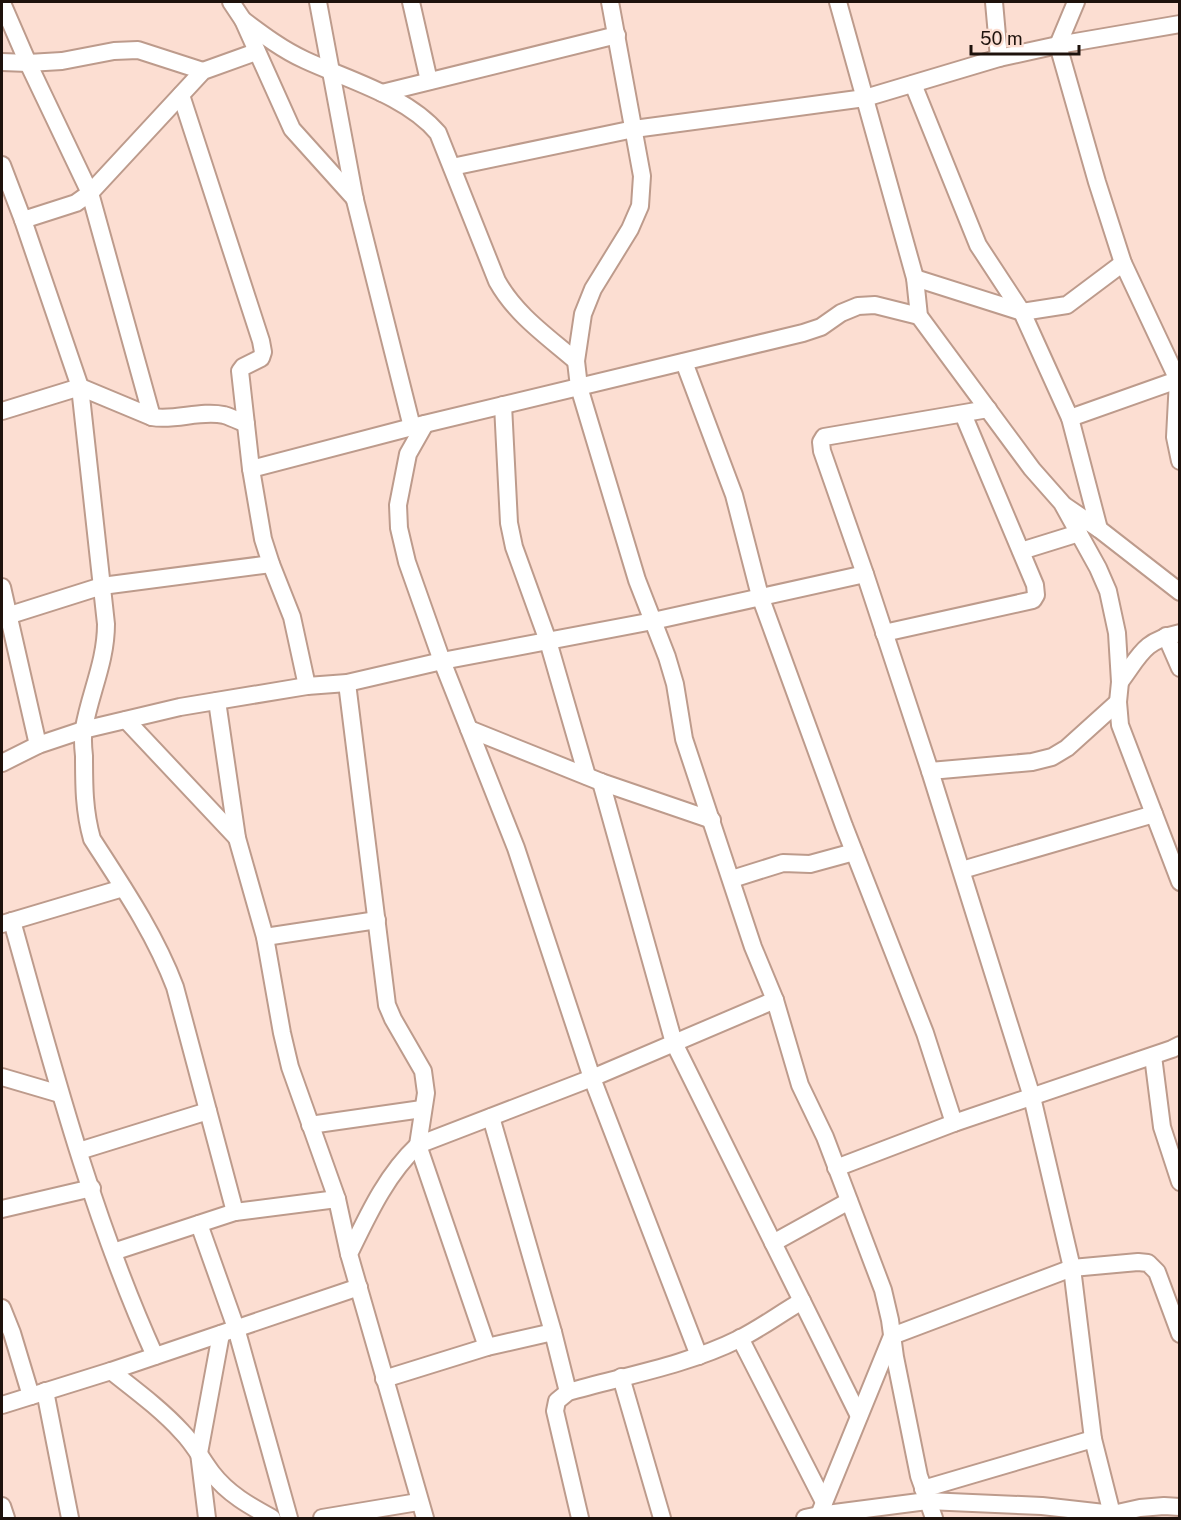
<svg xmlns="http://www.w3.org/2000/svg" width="1181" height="1520" viewBox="0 0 1181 1520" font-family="'Public Sans',sans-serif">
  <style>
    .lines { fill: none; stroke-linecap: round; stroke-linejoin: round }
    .minor-casing { stroke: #bd9b8c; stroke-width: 20 }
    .minor { stroke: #fff; stroke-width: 16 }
  </style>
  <rect width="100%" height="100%" fill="#fcded2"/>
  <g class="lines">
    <g class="minor-casing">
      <g id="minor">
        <polyline points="231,2 243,20 292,129 355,199"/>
        <polyline points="318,2 355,200 412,427"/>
        <polyline points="411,2 429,81"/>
        <polyline points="610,2 642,176 640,206 630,229 593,289 583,314 576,361 579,387 637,580 667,657 675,684 684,739 753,947 775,1000 800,1085 825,1137 883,1290 890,1320 895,1357 919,1476 934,1518"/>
        <polyline points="838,2 915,278 919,316 1032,469 1062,503 1098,568 1108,591 1117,633 1120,682 1118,702 1120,725 1180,882"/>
        <polyline points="994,2 999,58"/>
        <polyline points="1076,2 1058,45 1097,182 1123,263 1178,380 1175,437 1180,461"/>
        <polyline points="2,3 28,63 90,193 152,417"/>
        <path d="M243,20C263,35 283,50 305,60C348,80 407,96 438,133L497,281C516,315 547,336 576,361"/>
        <polyline points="2,62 28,63 62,61 114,51 138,50 203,71"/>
        <polyline points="913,84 978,245 1022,312 1070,418 1099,529"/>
        <polyline points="382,93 617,35"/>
        <polyline points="181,95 261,341 263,352 261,358 243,367 240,371 251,469 263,539 271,564 292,617 307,686"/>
        <path d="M2,165L23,220L80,387L106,624C106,662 90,693 84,728C82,737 83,747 84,756C84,785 84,811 92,839C123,887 155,934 175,987L235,1212"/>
        <polyline points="452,167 634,129 865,98 999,58 1058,45 1180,24"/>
        <polyline points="23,220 76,203 90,193 203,71 256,52"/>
        <polyline points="915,278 1022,312 1067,305 1123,263"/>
        <polyline points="684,362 734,495 760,596 844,826 925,1033 954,1123"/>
        <polyline points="503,405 509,523 514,547 548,641 587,776"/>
        <polyline points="988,409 824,437 821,442 822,451 865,574 930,771 1032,1097 1072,1268 1093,1439 1113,1518"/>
        <path d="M2,411L80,387L152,417C176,421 200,410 224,415C231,417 239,421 246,424"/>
        <polyline points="1070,418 1180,379"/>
        <polyline points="425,424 408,454 398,505 399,528 407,562 442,661 516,848 592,1078 699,1356"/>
        <polyline points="251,469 412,427 803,333 821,327 841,313 858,306 875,305 919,316"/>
        <polyline points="1065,506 1099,529 1180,592"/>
        <polyline points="1021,551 1079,533"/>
        <polyline points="2,587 38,745"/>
        <polyline points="7,616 102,586 271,564"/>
        <polyline points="884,633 1033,600 1036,595 1035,585 963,414"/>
        <polyline points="1166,636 1180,668"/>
        <path d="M1120,682C1141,654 1143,641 1180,633"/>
        <polyline points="347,683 387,1005 393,1019 423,1071 426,1093 418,1145 487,1347"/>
        <polyline points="217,701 237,838 265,937 282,1033 290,1067 337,1199"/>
        <polyline points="126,720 237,838"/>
        <polyline points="469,729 601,782 712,820"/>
        <polyline points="2,763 38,745 83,730 180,707 307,686 347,683 442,661 653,621 865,574"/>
        <polyline points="930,771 1032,762 1052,757 1067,748 1118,702"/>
        <polyline points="601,782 674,1043 859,1416"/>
        <polyline points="962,870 1154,814"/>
        <polyline points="732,879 783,863 810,864 854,852"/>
        <path d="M12,921C53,1068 92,1217 155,1356"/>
        <polyline points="2,924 123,888"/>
        <polyline points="265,937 377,920"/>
        <polyline points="1153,1056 1162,1127 1180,1182"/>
        <polyline points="2,1077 60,1094"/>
        <polyline points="491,1117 553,1332 568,1392"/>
        <polyline points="310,1125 422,1109"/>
        <polyline points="79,1151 208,1111"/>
        <polyline points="836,1168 954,1123 1172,1049 1180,1045"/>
        <polyline points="2,1209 92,1188"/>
        <polyline points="199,1224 236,1328 289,1518"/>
        <polyline points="773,1243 849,1201"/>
        <polyline points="113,1252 235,1212 337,1199 349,1254"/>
        <polyline points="2,1308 12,1333 31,1396"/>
        <polyline points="740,1338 824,1502"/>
        <path d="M111,1371C135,1390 161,1409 182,1432C194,1444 202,1460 212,1473C228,1494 250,1506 272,1518"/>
        <polyline points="621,1377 662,1518"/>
        <polyline points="384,1379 487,1347 553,1332"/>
        <polyline points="45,1391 70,1518"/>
        <polyline points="2,1405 111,1371 359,1287"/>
        <polyline points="923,1489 1093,1439"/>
        <polyline points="2,1506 6,1518"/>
        <polyline points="819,1515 892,1336 1072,1268 1138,1262 1148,1263 1157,1272 1180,1334"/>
        <polyline points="207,1518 199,1453 221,1334"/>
        <polyline points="322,1518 418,1502"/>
        <path d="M425,1518L349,1254C368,1215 386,1175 418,1145L592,1078L775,1000"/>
        <path d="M580,1518L555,1411L557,1401L568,1392C624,1376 687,1365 739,1339C761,1328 781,1313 802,1301"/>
        <polyline points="805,1518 819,1515 927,1501 1042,1506 1113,1514 1140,1508 1164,1506 1180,1507"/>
      </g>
    </g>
    <use href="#minor" class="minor"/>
  </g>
  <rect width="1181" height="1520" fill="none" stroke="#1e120c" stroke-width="6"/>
  <path d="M971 45v9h108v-9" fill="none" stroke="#1e120c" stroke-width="3"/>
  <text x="980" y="45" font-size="18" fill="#1e120c" stroke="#fcded2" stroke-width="4.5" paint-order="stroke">50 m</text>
</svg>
